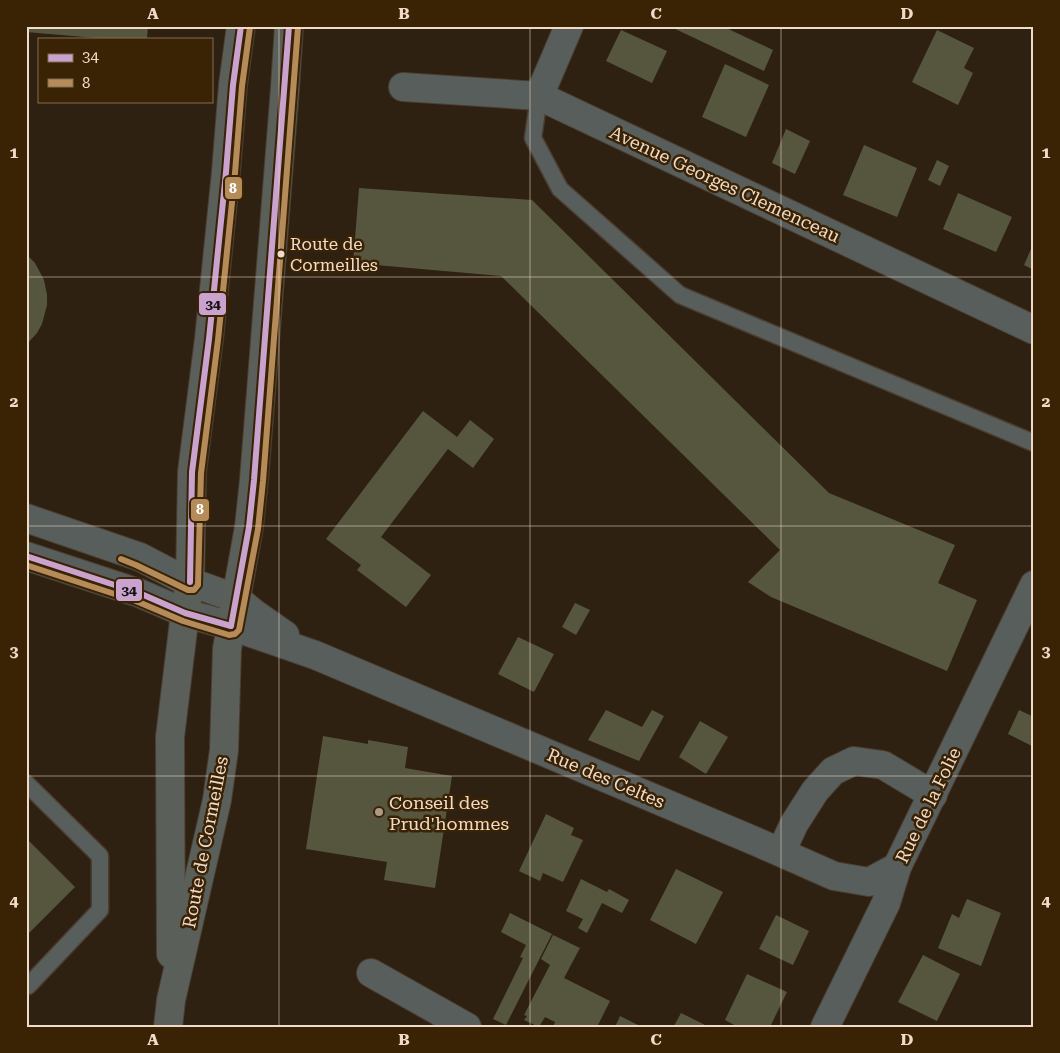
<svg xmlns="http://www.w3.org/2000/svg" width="1060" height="1053" viewBox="0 0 1060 1053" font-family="'Roboto Serif',serif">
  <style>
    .building { fill: #56563e }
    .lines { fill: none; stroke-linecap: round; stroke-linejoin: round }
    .service-casing { stroke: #4b3e31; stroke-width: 19 }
    .minor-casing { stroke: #4b3e31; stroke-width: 30 }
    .tertiary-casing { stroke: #4b3e31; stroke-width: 30 }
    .secondary-casing { stroke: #4b3e31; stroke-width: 30 }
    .service { stroke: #585e5b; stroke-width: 16 }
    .minor { stroke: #585e5b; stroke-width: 28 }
    .tertiary { stroke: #585e5b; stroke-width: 28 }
    .secondary { stroke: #5a5f5a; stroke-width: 28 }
    .bus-1-casing { stroke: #3a2205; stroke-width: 10 }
    .bus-2-casing { stroke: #3a2205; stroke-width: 10 }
    .bus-1 { stroke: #c9a2cd; stroke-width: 6 }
    .bus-2 { stroke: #b58b59; stroke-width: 6 }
    .grid { fill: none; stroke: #f0dbc8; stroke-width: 1; stroke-opacity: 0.55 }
    .bus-dot { fill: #f0dbc8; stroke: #3a2205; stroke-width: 2 }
    .poi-dot { fill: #ac9a88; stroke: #3a2205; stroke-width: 2 }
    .labels { text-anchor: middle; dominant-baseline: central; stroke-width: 5; stroke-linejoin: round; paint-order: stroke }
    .bus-label { font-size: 17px; fill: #f0dbc8; stroke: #3a2205; text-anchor: start }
    .street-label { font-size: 18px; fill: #f0dbc8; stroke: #3a2205 }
    .poi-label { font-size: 18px; fill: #f0dbc8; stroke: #3a2205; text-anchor: start }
    .line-badge { stroke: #3a2205; stroke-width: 2 }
    .badge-label { font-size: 14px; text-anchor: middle; font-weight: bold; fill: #fff }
    .pale-badge-label { font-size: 14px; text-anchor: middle; font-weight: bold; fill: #111 }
    .neatline { fill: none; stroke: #f0dbc8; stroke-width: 2 }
    .grid-label { font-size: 16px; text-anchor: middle; font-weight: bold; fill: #f0dbc8 }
  </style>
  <rect width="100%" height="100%" fill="#2e2111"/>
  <g class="building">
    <polygon points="26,26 148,26 147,39 108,39 26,32"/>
    <polygon points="669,26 722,26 773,50 764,71"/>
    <polygon points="621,30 667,51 652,83 606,61"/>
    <polygon points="937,30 974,48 964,68 973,73 958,105 912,82"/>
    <polygon points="725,64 769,85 746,137 702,117"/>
    <polygon points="786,129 810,141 795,174 772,163"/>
    <polygon points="864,145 917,168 897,217 843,195"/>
    <polygon points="937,160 949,166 940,186 928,180"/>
    <polygon points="359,188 532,200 829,493 955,545 938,583 977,600 947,671 771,597 748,582 780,550 501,276 353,263"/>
    <polygon points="958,193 1012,217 996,252 943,229"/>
    <polygon points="1034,242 1034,270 1024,265"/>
    <polygon points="26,254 35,263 44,280 47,295 47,305 42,324 37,333 26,345"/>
    <polygon points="423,411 457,437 470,420 494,439 473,468 448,449 381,537 431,575 406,607 357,570 361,565 326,539"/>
    <polygon points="575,603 590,610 576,635 562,627"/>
    <polygon points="518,637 554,654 534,692 498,674"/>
    <polygon points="606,710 642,727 652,710 664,716 639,761 588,740"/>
    <polygon points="1019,710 1034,717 1034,747 1008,734"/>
    <polygon points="700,721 728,737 706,774 679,757"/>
    <polygon points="323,736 368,744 368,740 408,747 405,768 452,776 435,888 384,880 387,862 306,849"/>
    <polygon points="546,814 574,828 571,835 583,840 563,882 543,873 540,881 519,871"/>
    <polygon points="26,838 75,887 26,936"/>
    <polygon points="676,869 723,892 696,944 650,920"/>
    <polygon points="581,879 607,892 609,889 629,900 622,913 602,903 587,933 578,928 583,919 566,911"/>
    <polygon points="967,899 1001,913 981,966 938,948 952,914 959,918"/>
    <polygon points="510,913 552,934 506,1025 493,1019 523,958 520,957 526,945 501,932"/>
    <polygon points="776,915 809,931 793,965 759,949"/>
    <polygon points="553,935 580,948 564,978 610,1001 597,1027 553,1027 555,1022 545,1017 539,1027 524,1020 527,1016 524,1015 550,965 541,959"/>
    <polygon points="923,955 960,974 937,1021 898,1002"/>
    <polygon points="747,974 787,992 770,1027 738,1027 725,1020"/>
    <polygon points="681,1013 709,1027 674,1026"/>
    <polygon points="620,1016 642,1027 615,1027"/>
  </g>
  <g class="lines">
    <g class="service-casing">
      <g id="service">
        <polyline points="539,96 533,138 560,189 680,295 1034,443"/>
        <polyline points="26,783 100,856 100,910 28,986"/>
      </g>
    </g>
    <g class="minor-casing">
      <g id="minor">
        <polyline points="403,87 539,96 1034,330"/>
        <polyline points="539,96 569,26"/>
        <polyline points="235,598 255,614 285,635"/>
        <polyline points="231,626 315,655 757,842 834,876 869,882 897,867"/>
        <polyline points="781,852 794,824 815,791 833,771 854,761 883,765 933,795"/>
        <polyline points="371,973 467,1027"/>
        <polyline points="825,1027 886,903 897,867 1034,585"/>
      </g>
    </g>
    <g class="tertiary-casing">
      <g id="tertiary">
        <polyline points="26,518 140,557 182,579 235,598"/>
        <polyline points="26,556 139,593 185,613 231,626"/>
      </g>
    </g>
    <g class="secondary-casing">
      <g id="secondary">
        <polyline points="171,954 170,737 185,613 190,582 192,472 209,339 226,172 233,85 241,26"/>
        <polyline points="168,1027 171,1000 217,800 224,750 227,649 249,527 254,480 285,88 289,26"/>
      </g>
    </g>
    <use href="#service" class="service"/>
    <use href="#minor" class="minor"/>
    <use href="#tertiary" class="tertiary"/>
    <use href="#secondary" class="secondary"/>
    <g class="bus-1-casing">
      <g id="bus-1">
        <polyline points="26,556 139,593 185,613 231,626"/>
        <polyline points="190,582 192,472 209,339 226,172 233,85 241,26"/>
        <polyline points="231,626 249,527 254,480 289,26"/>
      </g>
    </g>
    <g class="bus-2-casing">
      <g id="bus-2">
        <polyline points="121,559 136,565 188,590 194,590 198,585 201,473 218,340 235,173 242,86 250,27"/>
        <polyline points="26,565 136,601 183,621 229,635 235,634 239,630 258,529 263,481 298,27"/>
      </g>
    </g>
    <use href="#bus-1" class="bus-1"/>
    <use href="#bus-2" class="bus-2"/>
  </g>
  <path class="grid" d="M279,26V1027M530,26V1027M781,26V1027M26,277H1034M26,526H1034M26,776H1034"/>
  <circle class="bus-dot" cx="281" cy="254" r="4.5"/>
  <circle class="poi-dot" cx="379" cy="812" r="5"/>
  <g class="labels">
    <g class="bus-label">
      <text x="290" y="244">Route de<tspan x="290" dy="21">Cormeilles</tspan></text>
    </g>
    <g class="street-label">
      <text transform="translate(725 184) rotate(25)">Avenue Georges Clemenceau</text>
      <text transform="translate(606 778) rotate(23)">Rue des Celtes</text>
      <text transform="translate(928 805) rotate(-64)">Rue de la Folie</text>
      <text transform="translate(205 842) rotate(-79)">Route de Cormeilles</text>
    </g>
    <g class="poi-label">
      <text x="389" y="802">Conseil des<tspan x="389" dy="21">Prud'hommes</tspan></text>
    </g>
  </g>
  <g class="line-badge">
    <rect x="224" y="176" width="19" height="24" rx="5" fill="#b58b59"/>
    <rect x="198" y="292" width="29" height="24" rx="5" fill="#c9a2cd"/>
    <rect x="190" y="498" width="20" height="24" rx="5" fill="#b58b59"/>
    <rect x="115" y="578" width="28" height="24" rx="5" fill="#c9a2cd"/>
  </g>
  <g class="badge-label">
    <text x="233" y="193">8</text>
    <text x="200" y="514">8</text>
  </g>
  <g class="pale-badge-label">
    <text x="213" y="309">34</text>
    <text x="129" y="595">34</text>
  </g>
  <rect width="1060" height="1053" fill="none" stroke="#3a2205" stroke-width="55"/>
  <rect x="38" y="38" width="175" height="65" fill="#3a2205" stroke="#836c53"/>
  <rect x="48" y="54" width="25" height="8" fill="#c9a2cd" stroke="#836c53"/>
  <text x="82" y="62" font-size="15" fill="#f0dbc8">34</text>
  <rect x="48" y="79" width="25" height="8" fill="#b58b59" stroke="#836c53"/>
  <text x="82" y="88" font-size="15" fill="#f0dbc8">8</text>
  <rect x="28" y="28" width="1004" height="998" class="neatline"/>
  <g class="grid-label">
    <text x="153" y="19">A</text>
    <text x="404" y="19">B</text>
    <text x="656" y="19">C</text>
    <text x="907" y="19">D</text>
    <text x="14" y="158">1</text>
    <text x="1046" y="158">1</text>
    <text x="14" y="407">2</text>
    <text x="1046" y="407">2</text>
    <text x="14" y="657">3</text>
    <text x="1046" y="657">3</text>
    <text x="14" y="906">4</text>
    <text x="1046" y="906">4</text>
    <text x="153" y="1045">A</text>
    <text x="404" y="1045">B</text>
    <text x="656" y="1045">C</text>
    <text x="907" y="1045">D</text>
  </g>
</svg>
